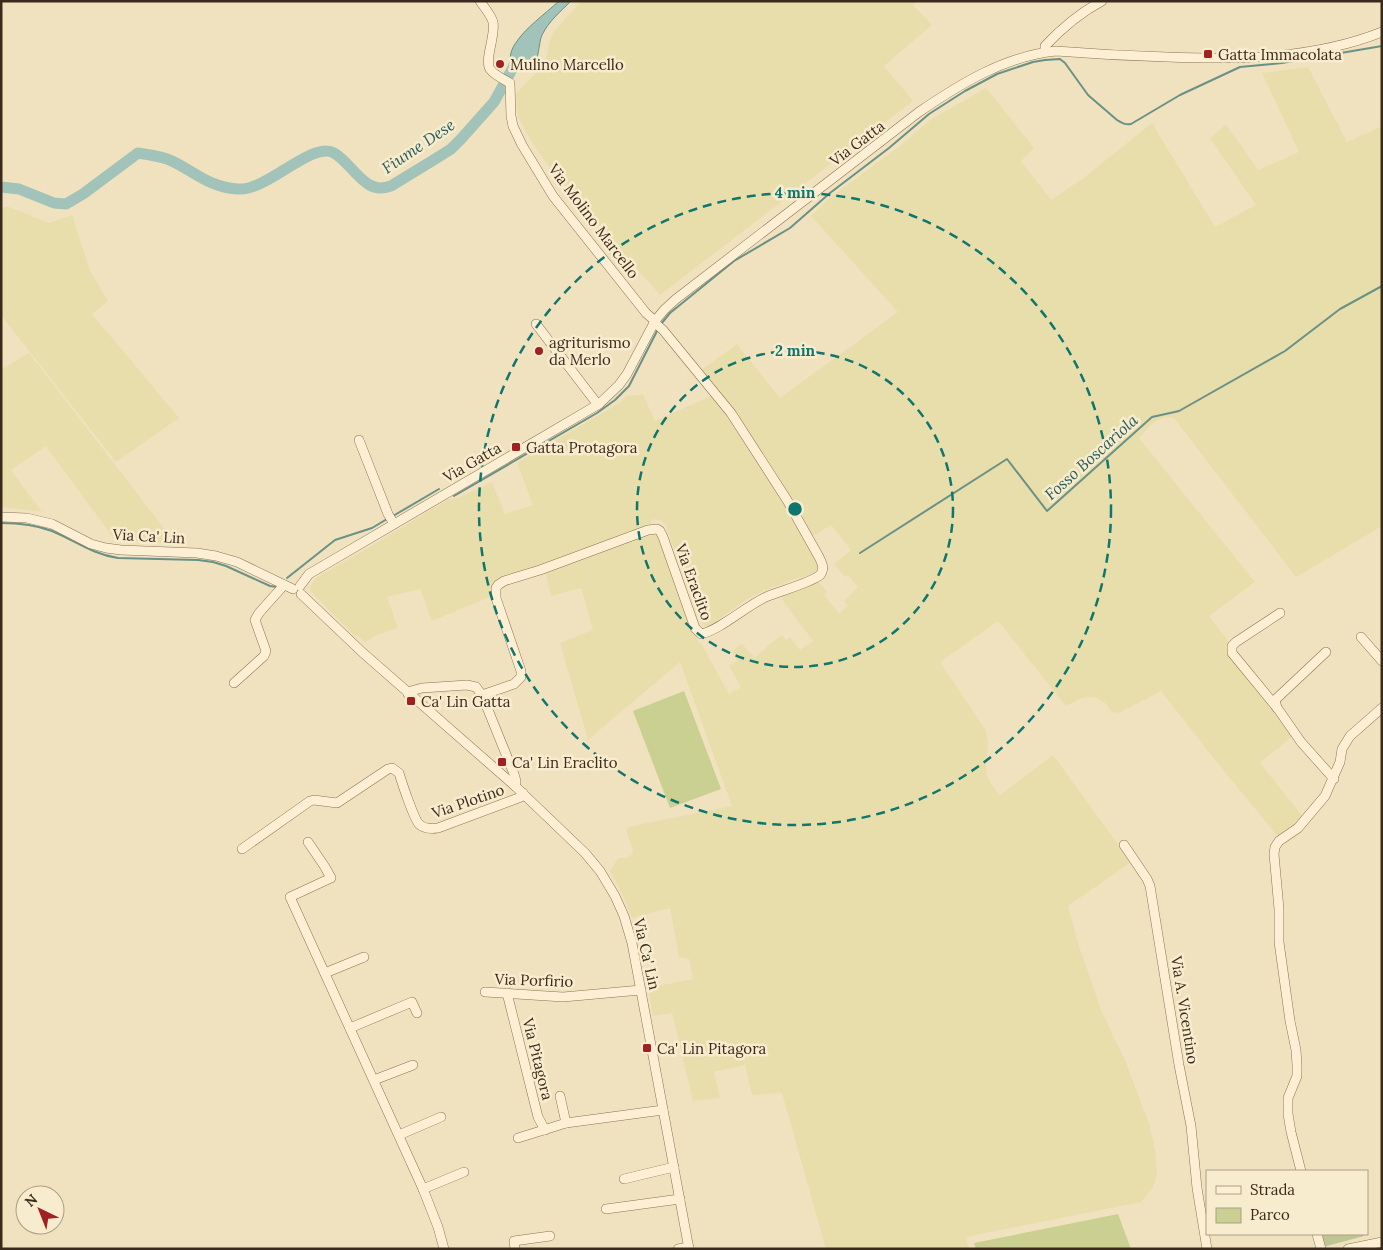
<svg xmlns="http://www.w3.org/2000/svg" width="1383" height="1250" viewBox="0 0 1383 1250" font-family="Lora,serif">
  <style>
    .farmland { fill: #e8deab }
    .green { fill: #c9d092 }
    .cemetery { fill: #bec492 }
    .water { fill: #a2c3b9; stroke: #699187 }
    .lines { fill: none; stroke-linecap: round; stroke-linejoin: round }
    .stream { stroke: #699187; stroke-width: 2 }
    .river { stroke: #a2c3b9; stroke-width: 11 }
    .minor-casing { stroke: #8c7256; stroke-width: 10 }
    .minor { stroke: #fcefd3; stroke-width: 9 }
    .ring { fill: none; stroke: #0f766e; stroke-width: 2.5; stroke-dasharray: 9 6 }
    .poi-dot { fill: #a02121; stroke: #f8eccf; stroke-width: 2 }
    .labels { text-anchor: middle; dominant-baseline: central; stroke-width: 5; stroke-linejoin: round; paint-order: stroke }
    .poi-label { font-size: 15px; fill: #3a2a1b; stroke: #f8eccf; text-anchor: start }
    .street-label { font-size: 15px; fill: #3a2a1b; stroke: #f8eccf }
    .water-label { font-size: 16px; font-style: italic; fill: #295b58; stroke: #f8eccf }
    .centre { fill: #0f766e; stroke: #f8eccf; stroke-width: 2.5 }
    .ring-label { font-size: 15px; text-anchor: middle; font-weight: bold; fill: #0f766e; stroke: #f8eccf; stroke-width: 5; stroke-linejoin: round; paint-order: stroke }
  </style>
  <rect width="100%" height="100%" fill="#f1e2bf"/>
  <g class="farmland">
    <polygon points="582,1 917,1 913,5 932,25 884,66 913,101 660,295 552,171 533,144 518,117 516,95 519,90 541,68 546,59 550,39 553,33 564,20"/>
    <polygon points="1308,67 1347,142 1382,126 1382,526 1296,577 1174,418 1166,417 1158,420 1152,424 1139,438 1255,582 1209,616 1229,642 1227,647 1228,654 1294,735 1260,763 1304,818 1279,838 1211,755 1161,691 1119,713 1112,712 1105,703 1094,697 1086,697 1079,699 1066,706 998,621 940,662 985,729 988,742 986,768 987,776 991,784 1000,795 1053,755 1131,862 1068,906 1078,943 1101,1010 1125,1060 1150,1126 1155,1151 1157,1174 1153,1188 1141,1202 966,1237 969,1249 826,1249 782,1093 752,1095 745,1065 714,1072 720,1098 693,1101 672,1013 653,1016 648,988 693,979 689,959 679,957 670,908 632,918 621,891 610,871 618,858 626,858 632,854 633,850 627,834 627,830 629,827 637,825 732,806 680,662 588,740 560,643 593,630 581,588 551,596 545,571 649,532 658,534 699,644 701,643 729,694 741,687 729,666 737,661 732,651 742,644 755,658 770,644 782,635 786,640 790,637 800,650 813,641 783,601 782,597 782,594 817,581 820,583 827,592 824,595 839,613 848,606 844,601 858,587 849,576 845,577 834,564 851,550 831,525 811,537 788,494 743,423 700,371 737,344 780,398 898,312 811,216 827,200 901,145 930,120 986,88 1034,148 1021,161 1051,200 1085,177 1152,123 1215,227 1256,205 1210,138 1226,124 1258,170 1299,152 1262,73"/>
    <polygon points="1,207 9,207 49,223 72,215 90,271 108,301 92,314 179,418 116,462 1,315"/>
    <polygon points="29,353 176,544 115,540 46,446 11,470 42,512 1,507 1,370"/>
    <polygon points="643,394 655,421 713,395 736,424 784,501 818,564 818,568 814,574 794,579 763,591 747,599 715,622 705,627 698,618 666,526 662,521 656,519 651,520 651,525 544,566 501,579 492,596 432,621 420,589 387,597 398,628 379,634 365,642 357,635 355,636 311,592 310,589 311,585 316,578 356,555 449,499 458,498 492,482 505,514 533,505 517,463 621,402 626,396 638,395"/>
  </g>
  <g class="green">
    <polygon points="684,691 721,789 670,808 633,711"/>
    <polygon points="1118,1214 1131,1249 976,1249 974,1243"/>
  </g>
  <polygon class="cemetery" points="1319,1234 1363,1234 1364,1236 1323,1247"/>
  <path class="water" d="M559,1H571C560,12 549,21 542,35C538,44 540,59 532,66C529,68 525,68 520,68L517,71L509,67C510,59 510,51 515,44C525,28 545,14 559,1Z"/>
  <g class="lines">
    <g class="stream">
      <path d="M661,324L670,313L734,261L790,228L830,193L889,148L929,114L965,91L997,74L1033,62L1045,60L1060,59L1065,63L1088,95L1117,120C1122,123 1125,125 1131,124L1180,95L1240,67L1282,63L1382,46"/>
      <polyline points="454,496 597,413 615,400 629,386 657,331"/>
      <polyline points="393,516 439,489"/>
      <path d="M1,523C19,523 36,525 52,531C76,541 92,554 118,558L198,560L213,562L226,566L270,586L277,587"/>
      <polyline points="860,553 1007,459 1047,511 1152,417 1179,411 1285,351 1340,309 1382,286"/>
      <polyline points="287,578 335,540 372,528 387,519"/>
    </g>
    <path class="river" d="M1,187L19,189L54,203L66,204L83,194L138,153C149,155 162,156 172,161C195,172 209,187 237,189C267,192 312,140 334,153C346,160 356,176 368,184C376,189 382,189 391,186L440,156L451,149L461,139L494,102L520,55"/>
    <g class="minor-casing">
      <g id="minor">
        <path d="M480,1C484,7 491,15 493,22C496,35 484,60 490,69C494,75 503,79 510,83L511,116L513,126L522,145L553,196L646,313L655,321"/>
        <path d="M1045,52V46C1061,29 1081,12 1102,1"/>
        <polyline points="536,324 595,401 599,404"/>
        <polyline points="359,440 388,514 394,524"/>
        <polyline points="1,517 27,518 52,524 91,544 106,548 121,550 197,553 216,556 237,562 293,589"/>
        <path d="M300,586L309,574L599,404L619,385L627,374L655,321L664,310L676,299L919,112C960,84 1005,56 1056,51C1093,54 1130,56 1167,57C1239,60 1314,59 1382,32"/>
        <polyline points="301,594 362,652 515,786 585,853 600,871 615,896 624,916 632,943 689,1249"/>
        <polyline points="1280,613 1236,642 1232,646 1232,653 1278,709 1301,742 1334,779"/>
        <polyline points="1361,637 1382,661"/>
        <polyline points="234,683 264,656 266,651 255,620 259,613 284,585"/>
        <polyline points="408,694 411,691 422,688 467,685 476,687 482,695 514,774 516,781 515,786"/>
        <path d="M482,695L514,684L521,677V671L496,598V588L498,585L504,581L540,570L648,530L657,529L660,531L663,537L695,628L701,634C720,630 746,606 766,597C777,592 813,582 820,575C825,569 822,563 819,557L787,500L731,413L663,330L654,322"/>
        <polyline points="1277,708 1275,700 1326,652"/>
        <polyline points="308,842 325,867 331,878 290,897 423,1189 438,1227 444,1249"/>
        <polyline points="1124,845 1147,879 1150,886 1179,1065 1191,1126 1197,1188 1207,1249"/>
        <path d="M242,849L310,801L314,800L337,803L388,769L392,768L399,773C402,783 414,819 419,824C424,829 431,829 438,828L521,797L523,793"/>
        <polyline points="325,973 364,957"/>
        <polyline points="485,992 563,997 641,990"/>
        <polyline points="507,993 538,1117 545,1130"/>
        <polyline points="350,1028 412,1002 417,1013"/>
        <polyline points="374,1080 413,1065"/>
        <polyline points="560,1096 566,1123"/>
        <polyline points="399,1135 441,1117"/>
        <polyline points="518,1138 566,1123 663,1110"/>
        <polyline points="1301,1171 1291,1132 1288,1114 1288,1098 1297,1076 1297,1065 1296,1050 1290,1021 1279,942 1279,909 1274,854 1275,847 1279,841 1298,828 1325,796 1340,762 1342,749 1350,736 1382,708"/>
        <polyline points="624,1179 674,1167"/>
        <polyline points="423,1189 464,1172"/>
        <polyline points="606,1209 680,1199"/>
        <polyline points="1317,1234 1321,1249"/>
        <polyline points="515,1249 514,1241 550,1236"/>
        <polyline points="678,1249 689,1247"/>
        <polyline points="1348,1249 1382,1242"/>
      </g>
    </g>
    <use href="#minor" class="minor"/>
  </g>
  <g class="ring">
    <circle cx="795" cy="509" r="158"/>
    <circle cx="795" cy="509" r="316"/>
  </g>
  <g class="poi-dot">
    <rect x="1203" y="49" width="10" height="10" rx="2.5"/>
    <circle cx="500" cy="64" r="5"/>
    <circle cx="539" cy="351" r="5"/>
    <rect x="511" y="442" width="10" height="10" rx="2.5"/>
    <rect x="406" y="696" width="10" height="10" rx="2.5"/>
    <rect x="497" y="757" width="10" height="10" rx="2.5"/>
    <rect x="642" y="1043" width="10" height="10" rx="2.5"/>
  </g>
  <g class="labels">
    <g class="poi-label">
      <text x="1218" y="54">Gatta Immacolata</text>
      <text x="510" y="64">Mulino Marcello</text>
      <text x="549" y="342">agriturismo<tspan x="549" dy="17">da Merlo</tspan></text>
      <text x="526" y="447">Gatta Protagora</text>
      <text x="421" y="701">Ca' Lin Gatta</text>
      <text x="512" y="762">Ca' Lin Eraclito</text>
      <text x="657" y="1048">Ca' Lin Pitagora</text>
    </g>
    <g class="street-label">
      <text transform="translate(857 143) rotate(-37)">Via Gatta</text>
      <text transform="translate(594 221) rotate(53)">Via Molino Marcello</text>
      <text transform="translate(472 462) rotate(-30)">Via Gatta</text>
      <text transform="translate(149 536) rotate(3)">Via Ca' Lin</text>
      <text transform="translate(694 582) rotate(70)">Via Eraclito</text>
      <text transform="translate(468 801) rotate(-19)">Via Plotino</text>
      <text transform="translate(647 954) rotate(77)">Via Ca' Lin</text>
      <text transform="translate(534 980) rotate(2)">Via Porfirio</text>
      <text transform="translate(1185 1010) rotate(81)">Via A. Vicentino</text>
      <text transform="translate(538 1059) rotate(76)">Via Pitagora</text>
    </g>
    <g class="water-label">
      <text transform="translate(418 146) rotate(-34)">Fiume Dese</text>
      <text transform="translate(1091 457) rotate(-42)">Fosso Boscariola</text>
    </g>
  </g>
  <circle cx="795" cy="509" r="8" class="centre"/>
  <g class="ring-label">
    <text x="795" y="198">4 min</text>
    <text x="795" y="356">2 min</text>
  </g>
  <rect width="1383" height="1250" fill="none" stroke="#3a2a1b" stroke-width="5"/>
  <rect x="1206" y="1170" width="162" height="65" fill="#f8eccf" stroke="#ac9e87"/>
  <rect x="1216" y="1186" width="25" height="8" fill="#fcefd3" stroke="#ac9e87"/>
  <text x="1250" y="1195" font-size="15" fill="#3a2a1b">Strada</text>
  <rect x="1216" y="1208" width="25" height="15" fill="#c9d092" stroke="#ac9e87"/>
  <text x="1250" y="1220" font-size="15" fill="#3a2a1b">Parco</text>
  <g transform="translate(40 1210) rotate(317)"><circle r="24" fill="#f8eccf" stroke="#ac9e87"/>
  <path d="M0-4L9 19L0 12L-9 19Z" fill="#a02121"/>
  <text y="-8" font-size="14" font-weight="bold" text-anchor="middle" fill="#3a2a1b">N</text>
  </g>
</svg>
